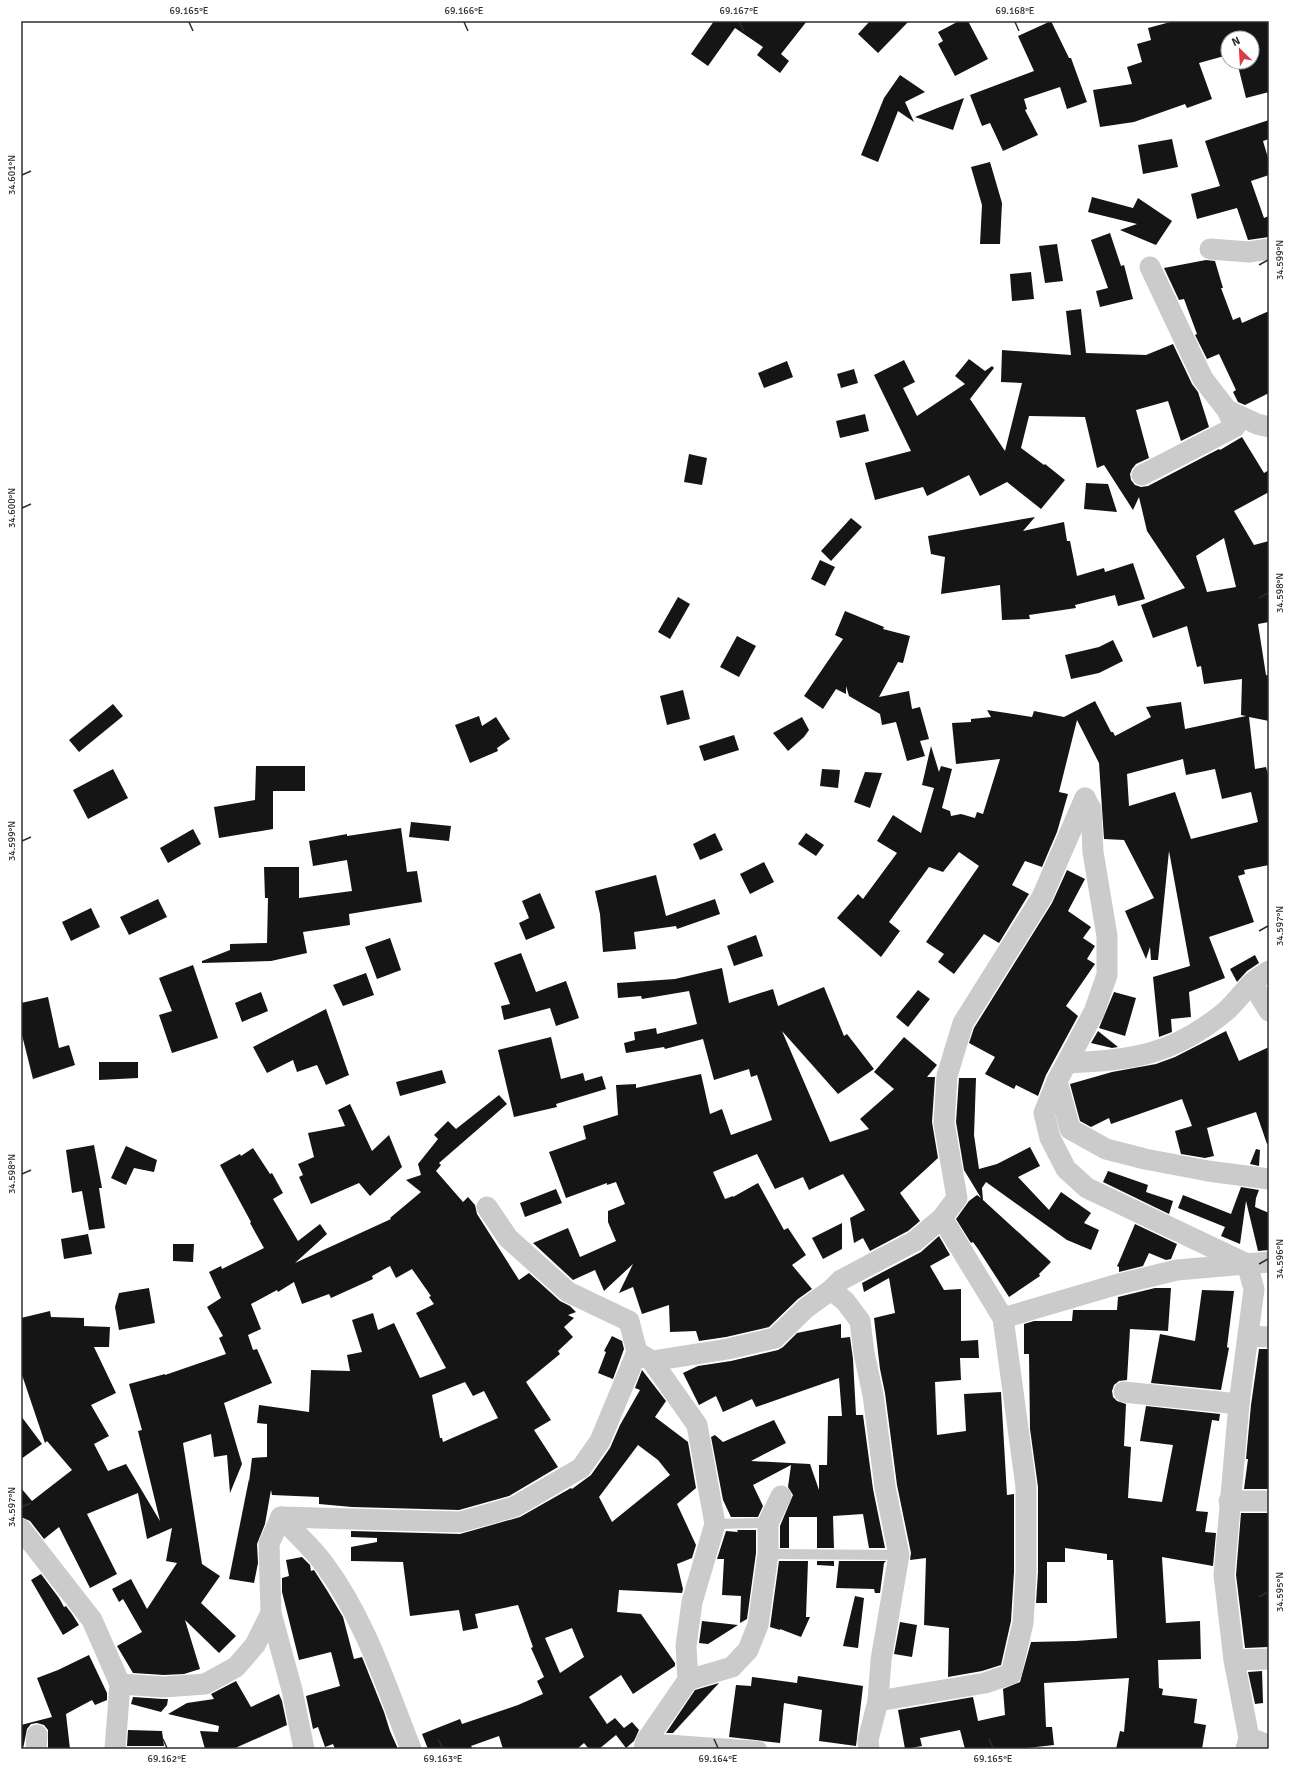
<svg xmlns="http://www.w3.org/2000/svg" width="1290" height="1770" viewBox="0 0 1290 1770" font-family="Signika,sans-serif">
  <style>
    .building { fill: #151515; fill-rule: evenodd }
    .lines { fill: none; stroke-linecap: round; stroke-linejoin: round }
    .service { stroke: #cbcbcb; stroke-width: 10 }
    .pedestrian { stroke: #cbcbcb; stroke-width: 16 }
    .minor { stroke: #cbcbcb; stroke-width: 21 }
    .ticks { fill: none; stroke: #2e2e2e; stroke-width: 1.5 }
    .neatline { fill: none; stroke: #2e2e2e; stroke-width: 1.5 }
    .ticks-label { font-size: 10px; text-anchor: middle; fill: #2e2e2e }
  </style>
  <rect width="100%" height="100%" fill="#fff"/>
  <g class="building">
    <polygon points="714,21 807,21 781,54 789,61 780,73 757,55 763,47 735,28 708,66 691,54"/>
    <polygon points="870,21 909,21 878,53 858,34"/>
    <polygon points="959,21 968,21 988,59 955,76 938,44 943,41 938,32"/>
    <polygon points="1051,21 1069,58 1071,58 1087,102 1067,109 1060,87 1024,99 1027,109 1025,110 1038,135 1003,151 990,123 982,126 970,95 1034,71 1018,36"/>
    <polygon points="1174,21 1269,21 1269,92 1246,98 1237,62 1252,62 1252,38 1228,38 1228,55 1199,63 1212,99 1187,108 1185,104 1134,122 1100,127 1093,90 1132,84 1127,67 1142,62 1137,44 1151,40 1148,28"/>
    <polygon points="900,75 925,92 905,102 914,122 898,111 878,162 861,155 884,98"/>
    <polygon points="964,98 953,130 915,117 940,107"/>
    <polygon points="1269,120 1269,139 1263,141 1269,161 1269,175 1251,181 1264,218 1269,216 1269,237 1248,240 1237,208 1197,219 1191,194 1220,186 1205,141"/>
    <polygon points="1172,139 1178,167 1143,174 1138,145"/>
    <polygon points="990,162 1002,203 1000,244 980,244 982,205 971,167"/>
    <polygon points="1092,197 1133,208 1138,198 1172,221 1156,245 1120,230 1137,224 1088,212"/>
    <polygon points="1110,233 1121,266 1124,265 1133,299 1100,307 1096,291 1108,288 1091,240"/>
    <polygon points="1057,244 1063,281 1045,283 1039,246"/>
    <polygon points="1206,260 1215,261 1223,288 1221,288 1233,320 1240,317 1242,323 1269,311 1269,393 1245,405 1238,402 1233,392 1236,390 1219,354 1207,359 1195,335 1197,334 1184,299 1179,300 1164,268"/>
    <polygon points="1031,272 1034,299 1012,301 1010,274"/>
    <path d="M1081,309L1086,353L1146,355L1173,344L1192,384L1198,392L1209,427L1181,441L1168,401L1136,410L1149,458L1136,464L1132,469L1130,474L1131,480L1135,485L1141,487L1148,486L1219,449L1220,450L1242,437L1264,473L1269,470V492L1234,511L1254,545L1269,541V622L1258,624L1266,675L1269,676V721L1249,717L1255,769L1266,767L1269,778V865L1244,870L1245,874L1238,876L1254,922L1209,937L1225,978L1189,992L1191,1017L1171,1019L1172,1032L1159,1037L1153,977L1190,966L1169,851L1158,960H1151L1150,947L1146,959L1125,911L1154,898L1124,840L1104,839L1099,763L1077,720L1059,792L1068,794L1057,832L1042,867L1025,861L1012,885L1029,894L999,943L984,934L954,974L938,962L944,954L926,942L979,866L959,852L943,872L929,867L889,922L900,931L881,957L837,918L858,894L863,899L897,853L877,841L893,815L921,833L934,788L922,785L931,746L939,772L941,766L952,769L942,808L950,811L951,816L961,814L975,818L977,812L983,814L1000,759L956,764L952,723L971,722V719L991,717L987,710L1032,717L1034,711L1064,717L1095,701L1111,732H1113L1115,736L1151,717L1146,707L1181,702L1185,729L1246,716L1241,715L1242,679L1204,684L1201,666L1197,667L1187,626L1153,638L1141,605L1185,588L1147,531L1139,497L1133,510L1104,465L1097,468L1085,417L1029,416L1021,448L1044,465L1045,464L1065,480L1041,509L1007,482L980,496L969,475L927,496L923,487L875,500L865,463L911,451L874,375L904,360L915,382L903,388L917,416L965,384L955,376L969,359L985,371L992,366L994,368L970,399L1005,451L1022,383L1001,382L1002,350L1071,355L1066,311ZM1224,538L1236,587L1207,592L1196,556ZM1183,759L1186,775L1215,769L1222,799L1251,792L1258,822L1191,839L1175,792L1129,806L1127,774Z"/>
    <polygon points="787,361 793,377 764,388 758,373"/>
    <polygon points="854,369 858,383 841,388 837,374"/>
    <polygon points="865,414 869,431 840,438 836,421"/>
    <polygon points="689,454 707,458 702,485 684,482"/>
    <polygon points="1086,483 1108,484 1117,512 1084,509"/>
    <polygon points="1035,517 1023,531 1064,522 1067,541 1070,541 1077,576 1104,568 1105,572 1133,563 1145,599 1118,606 1115,595 1075,605 1076,608 1029,615 1030,619 1002,620 1000,585 941,594 945,557 931,554 928,536"/>
    <polygon points="851,518 862,527 831,561 821,551"/>
    <polygon points="820,560 835,567 825,586 811,579"/>
    <polygon points="678,597 690,604 670,639 658,632"/>
    <polygon points="845,611 884,627 883,629 910,636 903,663 898,662 879,697 909,691 912,709 920,707 929,739 920,741 925,756 907,761 896,722 882,725 880,714 849,696 846,686 846,694 836,689 823,709 804,696 843,639 835,635"/>
    <polygon points="737,636 756,646 739,677 720,667"/>
    <polygon points="1113,640 1123,661 1099,673 1071,679 1065,655 1099,647"/>
    <polygon points="683,690 690,719 667,725 660,696"/>
    <polygon points="113,704 123,716 79,752 69,740"/>
    <polygon points="479,716 482,726 496,717 510,739 497,748 498,751 470,763 455,725"/>
    <polygon points="802,717 809,730 804,737 788,751 773,733"/>
    <polygon points="734,735 739,750 704,761 699,746"/>
    <polygon points="256,766 305,766 305,791 273,791 273,829 219,838 214,807 255,800"/>
    <polygon points="113,769 128,798 88,819 73,790"/>
    <polygon points="822,769 840,770 838,788 820,786"/>
    <polygon points="865,772 882,773 870,808 854,802"/>
    <polygon points="411,822 451,826 449,841 409,837"/>
    <polygon points="401,828 407,872 417,871 422,902 349,914 350,925 303,932 307,953 271,961 202,963 202,961 230,950 230,944 267,943 268,898 265,898 264,867 299,867 299,898 352,891 347,860 313,866 309,841 347,834 347,836"/>
    <polygon points="193,829 201,844 168,863 160,848"/>
    <polygon points="715,833 723,850 700,860 693,844"/>
    <polygon points="806,833 824,845 816,856 798,844"/>
    <polygon points="764,862 774,882 750,894 740,874"/>
    <polygon points="1067,870 1085,879 1068,911 1091,927 1083,938 1095,946 1087,959 1095,964 1066,1006 1078,1016 1046,1075 1038,1096 1016,1085 1014,1089 985,1074 995,1057 969,1043 974,1028 1052,903"/>
    <polygon points="656,875 666,916 715,899 720,914 677,929 676,926 634,932 636,949 603,952 600,914 595,891"/>
    <polygon points="540,893 555,928 526,940 519,923 529,918 522,901"/>
    <polygon points="158,899 167,917 129,935 120,917"/>
    <polygon points="91,908 100,927 71,941 62,922"/>
    <polygon points="756,935 763,956 734,966 727,946"/>
    <polygon points="390,938 401,970 377,979 365,947"/>
    <polygon points="521,953 536,992 566,981 579,1018 556,1026 550,1008 504,1020 501,1006 510,1004 494,963"/>
    <polygon points="1255,955 1259,963 1247,971 1237,982 1230,969"/>
    <polygon points="193,965 218,1038 172,1053 159,1015 172,1011 159,978"/>
    <polygon points="722,968 729,1003 773,989 778,1006 824,987 844,1036 847,1034 874,1069 838,1094 782,1031 830,1142 869,1129 860,1119 894,1089 874,1072 904,1037 937,1065 927,1077 935,1077 932,1122 938,1158 900,1193 920,1221 908,1231 870,1251 863,1238 854,1243 850,1218 865,1210 843,1174 809,1190 803,1177 775,1189 757,1154 713,1172 725,1199 733,1196 733,1197 758,1183 784,1230 788,1228 806,1255 792,1265 812,1289 798,1299 769,1327 726,1337 699,1341 696,1331 670,1332 669,1305 642,1314 633,1287 619,1293 633,1264 604,1291 595,1270 573,1280 533,1243 568,1228 580,1257 616,1241 608,1222 608,1211 625,1204 616,1182 607,1185 607,1183 566,1198 549,1152 586,1139 583,1126 618,1115 616,1085 636,1084 636,1088 701,1074 710,1114 722,1109 731,1135 772,1120 757,1075 751,1077 749,1069 714,1080 703,1039 665,1049 664,1047 626,1053 624,1043 635,1040 634,1032 656,1028 657,1034 697,1024 689,991 642,999 641,996 618,998 617,983 675,979"/>
    <polygon points="366,973 374,995 343,1006 333,985"/>
    <polygon points="918,990 930,999 908,1027 896,1017"/>
    <polygon points="261,992 268,1011 242,1022 235,1003"/>
    <polygon points="1114,992 1136,998 1125,1036 1099,1028"/>
    <polygon points="48,997 59,1048 69,1045 75,1065 33,1079 21,1031 21,1003"/>
    <polygon points="326,1009 349,1075 326,1085 317,1065 297,1072 293,1060 267,1073 253,1047"/>
    <polygon points="1098,1031 1118,1047 1112,1048 1091,1043"/>
    <polygon points="1226,1031 1239,1061 1269,1047 1269,1143 1267,1144 1256,1112 1207,1128 1214,1156 1205,1158 1181,1154 1175,1131 1192,1126 1182,1099 1111,1124 1109,1118 1091,1127 1080,1121 1070,1084 1112,1072 1156,1064 1175,1057"/>
    <polygon points="551,1037 561,1079 583,1073 585,1081 602,1076 606,1089 556,1104 557,1107 514,1117 498,1050"/>
    <polygon points="99,1062 138,1062 138,1078 99,1080"/>
    <polygon points="442,1070 446,1083 400,1096 396,1082"/>
    <polygon points="959,1078 976,1078 974,1135 979,1169 997,1164 1030,1147 1040,1166 1018,1177 1049,1210 1061,1192 1091,1213 1084,1223 1099,1230 1091,1250 1067,1240 986,1182 982,1188 983,1200 1051,1262 1039,1274 1040,1276 1009,1297 978,1249 973,1242 971,1243 956,1219 969,1201 977,1195 981,1198 964,1170 956,1122"/>
    <path d="M499,1095L507,1104L439,1163L441,1165L436,1171L463,1202L468,1197L475,1205L477,1214L519,1280L529,1273L560,1301L570,1306L576,1312L568,1315L574,1318L564,1327L573,1337L558,1351L560,1354L526,1382L551,1420L534,1430L558,1467L509,1496L459,1510L352,1507L319,1504V1497L272,1495L271,1490L265,1524L257,1544L258,1563L254,1583L229,1579L249,1479V1482L252,1458L267,1457V1424L257,1423L259,1405L309,1412L311,1370L350,1371L347,1355L362,1352L352,1320L373,1313L378,1330L394,1323L420,1378L446,1368L416,1313L434,1304L429,1297L431,1296L412,1269L396,1278L390,1266L372,1276L373,1279L331,1298L329,1294L302,1304L294,1282L278,1292L277,1290L251,1304L261,1329L248,1335L253,1350L257,1349L272,1383L224,1403L242,1464L230,1493L227,1455L214,1457L211,1434L183,1443L202,1564L220,1576L201,1603L236,1636L219,1653L185,1620L200,1669L184,1674L164,1675L133,1673L117,1646L142,1632L123,1599L119,1602L112,1589L131,1579L147,1609L177,1563L166,1561L172,1528L147,1539L138,1493L87,1514L117,1574L90,1588L59,1527L44,1539L30,1521L21,1517V1488L32,1501L72,1470L47,1441L45,1443L21,1372V1318L50,1311L51,1317L84,1318V1326L110,1327L109,1347H94L116,1393L91,1405L109,1436L94,1444L108,1471L126,1464L160,1521L138,1431L142,1430L129,1384L165,1374V1375L226,1354L219,1338L223,1336L207,1307L221,1298L209,1272L221,1266L222,1269L264,1248L250,1223L251,1222L220,1165L240,1154L241,1156L253,1148L270,1174L272,1173L283,1193L273,1199L298,1241L320,1224L327,1234L295,1263L391,1219L390,1218L421,1192L406,1180L421,1175L418,1164L438,1139L434,1135L448,1121L456,1129ZM465,1382L473,1396L484,1391L498,1418L443,1442L442,1438H440L432,1395Z"/>
    <polygon points="350,1104 372,1151 389,1135 402,1167 370,1196 359,1183 311,1204 299,1177 303,1175 298,1164 314,1157 308,1133 345,1126 338,1110"/>
    <polygon points="94,1145 102,1188 99,1188 105,1228 89,1230 82,1191 72,1193 66,1150"/>
    <polygon points="126,1146 157,1160 154,1172 134,1168 126,1185 111,1178"/>
    <polygon points="1256,1149 1260,1150 1259,1166 1250,1164"/>
    <polygon points="1108,1171 1148,1185 1146,1192 1173,1201 1169,1214 1103,1182"/>
    <polygon points="1241,1187 1259,1190 1256,1198 1255,1207 1269,1213 1269,1250 1258,1251 1246,1201 1240,1244 1221,1236 1225,1227 1178,1208 1183,1195 1231,1214"/>
    <polygon points="556,1189 562,1203 525,1217 520,1203"/>
    <polygon points="842,1223 842,1249 823,1259 812,1238"/>
    <polygon points="1135,1224 1177,1244 1171,1259 1166,1260 1149,1253 1143,1266 1119,1272 1119,1267 1117,1266 1119,1262"/>
    <polygon points="88,1234 92,1254 64,1259 61,1239"/>
    <polygon points="939,1236 950,1255 930,1266 944,1290 961,1289 961,1341 978,1340 979,1358 960,1358 961,1380 935,1382 937,1435 966,1431 964,1394 1001,1392 1007,1495 1014,1494 1014,1572 1011,1621 1001,1665 982,1671 948,1677 949,1628 924,1625 926,1558 910,1560 911,1553 897,1485 885,1393 880,1369 874,1318 895,1313 889,1278 864,1292 862,1283 921,1252"/>
    <polygon points="173,1244 194,1244 193,1262 173,1261"/>
    <polygon points="149,1288 155,1323 119,1330 115,1307 119,1293"/>
    <polygon points="1155,1288 1171,1288 1168,1331 1130,1329 1127,1380 1119,1381 1114,1385 1112,1391 1113,1397 1117,1401 1126,1404 1124,1446 1131,1447 1128,1498 1162,1502 1173,1445 1140,1441 1146,1406 1220,1414 1219,1421 1212,1420 1196,1511 1208,1512 1205,1532 1216,1533 1213,1566 1162,1557 1166,1623 1200,1621 1201,1659 1158,1660 1159,1688 1163,1689 1162,1695 1197,1699 1194,1723 1206,1725 1202,1749 1116,1749 1120,1731 1124,1732 1129,1678 1044,1683 1046,1727 1052,1727 1054,1745 1018,1749 965,1749 960,1730 920,1738 922,1746 905,1749 898,1710 973,1697 978,1721 1005,1715 1003,1689 1020,1682 1031,1642 1076,1641 1117,1638 1113,1560 1107,1560 1107,1554 1065,1548 1065,1562 1047,1562 1047,1603 1036,1603 1038,1572 1038,1487 1030,1429 1029,1354 1024,1354 1024,1324 1034,1321 1072,1321 1073,1310 1117,1310 1118,1297"/>
    <polygon points="1202,1290 1234,1291 1227,1347 1229,1348 1221,1390 1151,1383 1160,1334 1195,1341"/>
    <polygon points="841,1324 841,1338 850,1337 853,1359 856,1415 863,1415 873,1489 885,1548 869,1548 863,1514 833,1516 834,1548 817,1548 817,1517 789,1517 789,1548 780,1548 780,1526 793,1495 788,1487 791,1465 753,1485 763,1506 758,1517 731,1517 723,1500 711,1437 715,1435 723,1442 774,1420 786,1443 751,1461 810,1464 819,1490 819,1465 827,1465 828,1416 842,1416 839,1378 756,1407 752,1399 723,1412 716,1396 699,1405 683,1373 698,1366 731,1361 778,1350 783,1347 797,1333"/>
    <polygon points="612,1336 622,1341 624,1349 613,1379 598,1373 606,1352 604,1351"/>
    <polygon points="1259,1349 1269,1349 1269,1489 1244,1489 1248,1459 1246,1459 1251,1405"/>
    <path d="M642,1370L666,1401L655,1417L688,1442L696,1488L677,1504L696,1545L692,1558L677,1564L683,1589L682,1593L619,1590L617,1612L641,1614L675,1663V1666L633,1694L621,1675L589,1697L607,1724L615,1718L624,1728L632,1722L639,1730L634,1741L626,1748L616,1735L599,1749H589L584,1743L577,1749H503L499,1736L471,1746L473,1749H428L422,1734L460,1719L462,1724L518,1705L543,1694L537,1681L544,1677L531,1648L533,1647L518,1605L475,1614L478,1628L463,1631L459,1610L410,1616L403,1562L351,1561V1547L377,1542V1538L351,1537V1531L460,1534L520,1517L571,1488L572,1489L591,1475L610,1448L620,1425L640,1390L635,1388ZM638,1445L658,1460L670,1475L612,1522L599,1497ZM572,1628L584,1657L560,1673L545,1638Z"/>
    <polygon points="21,1416 42,1444 21,1459"/>
    <polygon points="1241,1513 1269,1513 1269,1647 1245,1648 1236,1575"/>
    <polygon points="737,1530 756,1530 756,1553 747,1619 740,1623 741,1596 722,1595 724,1559 717,1559 726,1531 738,1532"/>
    <polygon points="302,1557 310,1565 311,1571 314,1570 328,1592 343,1617 354,1659 362,1657 384,1712 390,1731 398,1749 335,1749 333,1744 325,1747 318,1727 313,1729 306,1696 340,1686 331,1652 299,1660 282,1592 282,1578 289,1576 286,1560"/>
    <polygon points="779,1561 808,1561 806,1617 810,1617 801,1637 780,1629 780,1630 770,1627"/>
    <polygon points="817,1561 834,1561 834,1566 817,1565"/>
    <polygon points="839,1561 886,1561 884,1563 880,1593 875,1593 874,1589 836,1588"/>
    <polygon points="41,1574 59,1598 64,1607 66,1606 72,1614 79,1625 63,1635 31,1580"/>
    <polygon points="855,1596 864,1598 858,1648 843,1646"/>
    <polygon points="702,1621 738,1625 708,1644 699,1643"/>
    <polygon points="900,1622 917,1625 912,1657 894,1654"/>
    <polygon points="89,1655 107,1693 107,1700 95,1705 92,1700 66,1714 70,1749 48,1749 48,1730 44,1725 37,1723 31,1724 27,1729 23,1749 21,1742 21,1725 52,1717 37,1678 58,1670"/>
    <polygon points="1262,1671 1263,1703 1255,1704 1248,1672"/>
    <polygon points="798,1676 863,1686 856,1746 819,1741 822,1710 784,1703 780,1743 729,1737 736,1685 751,1686 752,1677 797,1683"/>
    <polygon points="236,1681 251,1707 279,1694 282,1701 287,1725 233,1749 205,1749 200,1731 218,1732 219,1726 168,1714 187,1703 214,1699 211,1694"/>
    <polygon points="719,1683 673,1733 666,1733 695,1690"/>
    <polygon points="133,1697 163,1699 168,1699 167,1705 161,1712 131,1704"/>
    <polygon points="128,1730 162,1731 164,1746 127,1746"/>
  </g>
  <g class="lines">
    <g class="service">
      <polyline points="715,1524 768,1523"/>
      <polyline points="768,1554 899,1555"/>
    </g>
    <polyline class="pedestrian" points="646,1741 759,1749"/>
    <g class="minor">
      <polyline points="1210,249 1249,252 1269,249"/>
      <polyline points="1227,410 1257,424 1269,427"/>
      <polyline points="1142,475 1235,427 1227,410 1203,379 1150,267"/>
      <polyline points="1085,798 1091,809 1093,852 1107,936 1107,975 1094,1012 1057,1081 1044,1113 1050,1138 1066,1169 1087,1188 1247,1264 1254,1289 1239,1404 1224,1575 1234,1660 1249,1738 1246,1749"/>
      <polyline points="1252,983 1269,1011"/>
      <path d="M1067,1063C1134,1060 1173,1055 1226,1011C1235,1003 1243,992 1251,984C1256,979 1263,975 1269,971"/>
      <polyline points="1057,1081 1070,1129 1106,1149 1145,1159 1208,1171 1269,1179"/>
      <polyline points="487,1207 508,1238 568,1292 629,1321 637,1352 652,1361 697,1425 715,1524 692,1602 686,1646 688,1680 646,1741 644,1749"/>
      <polyline points="831,1290 845,1301 860,1321 864,1353 873,1395 885,1487 899,1555 881,1660 878,1701 868,1740 869,1749"/>
      <polyline points="1003,1318 1115,1285 1177,1270 1269,1262"/>
      <polyline points="1249,1336 1269,1337"/>
      <polyline points="652,1361 728,1349 775,1338 806,1308 831,1290 841,1280 915,1241 942,1218 957,1198 944,1123 947,1076 963,1023 1042,897 1085,798"/>
      <polyline points="1124,1392 1239,1404"/>
      <polyline points="1229,1501 1269,1501"/>
      <polyline points="281,1517 460,1522 514,1507 581,1468 600,1441 637,1352"/>
      <path d="M281,1517C295,1533 312,1547 324,1564C365,1619 386,1686 411,1749"/>
      <polyline points="21,1529 92,1620 120,1684 115,1749"/>
      <polyline points="271,1613 292,1690 304,1749"/>
      <polyline points="1234,1660 1269,1659"/>
      <polyline points="688,1680 732,1667 748,1650 758,1625 768,1554 768,1523 781,1496"/>
      <polyline points="120,1684 164,1687 205,1684 236,1667 255,1645 271,1613 269,1544 281,1517"/>
      <polyline points="878,1701 985,1683 1011,1674 1023,1623 1026,1572 1026,1487 1003,1318 942,1218"/>
      <polyline points="1249,1738 1269,1745"/>
      <polyline points="36,1749 37,1735"/>
    </g>
  </g>
  <path class="ticks" d="M189,22L193,31M464,22L468,31M739,22L744,31M1015,22L1019,31M22,175L31,171M1259,265L1268,260M22,508L31,504M1259,598L1268,593M22,841L31,837M1259,931L1268,926M22,1174L31,1170M1259,1264L1268,1259M22,1507L31,1503M1259,1597L1268,1592M163,1739L167,1748M438,1739L443,1748M714,1739L718,1748M989,1739L993,1748"/>
  <rect width="1290" height="1770" fill="none" stroke="#ffffff" stroke-width="44"/>
  <g transform="translate(1240 50) rotate(335)"><circle r="19" fill="#ffffff" stroke="#ababab"/>
  <path d="M0-3L7 15L0 10L-7 15Z" fill="#d93c44"/>
  <text y="-6" font-size="11" font-weight="bold" text-anchor="middle" fill="#2e2e2e">N</text>
  </g>
  <rect x="22" y="22" width="1246" height="1726" class="neatline"/>
  <g class="ticks-label">
    <text x="189" y="14">69.165°E</text>
    <text x="464" y="14">69.166°E</text>
    <text x="739" y="14">69.167°E</text>
    <text x="1015" y="14">69.168°E</text>
    <text transform="translate(11 175) rotate(-90)" y="4">34.601°N</text>
    <text transform="translate(1279 260) rotate(-90)" y="4">34.599°N</text>
    <text transform="translate(11 508) rotate(-90)" y="4">34.600°N</text>
    <text transform="translate(1279 593) rotate(-90)" y="4">34.598°N</text>
    <text transform="translate(11 841) rotate(-90)" y="4">34.599°N</text>
    <text transform="translate(1279 926) rotate(-90)" y="4">34.597°N</text>
    <text transform="translate(11 1174) rotate(-90)" y="4">34.598°N</text>
    <text transform="translate(1279 1259) rotate(-90)" y="4">34.596°N</text>
    <text transform="translate(11 1507) rotate(-90)" y="4">34.597°N</text>
    <text transform="translate(1279 1592) rotate(-90)" y="4">34.595°N</text>
    <text x="167" y="1762">69.162°E</text>
    <text x="443" y="1762">69.163°E</text>
    <text x="718" y="1762">69.164°E</text>
    <text x="993" y="1762">69.165°E</text>
  </g>
</svg>
